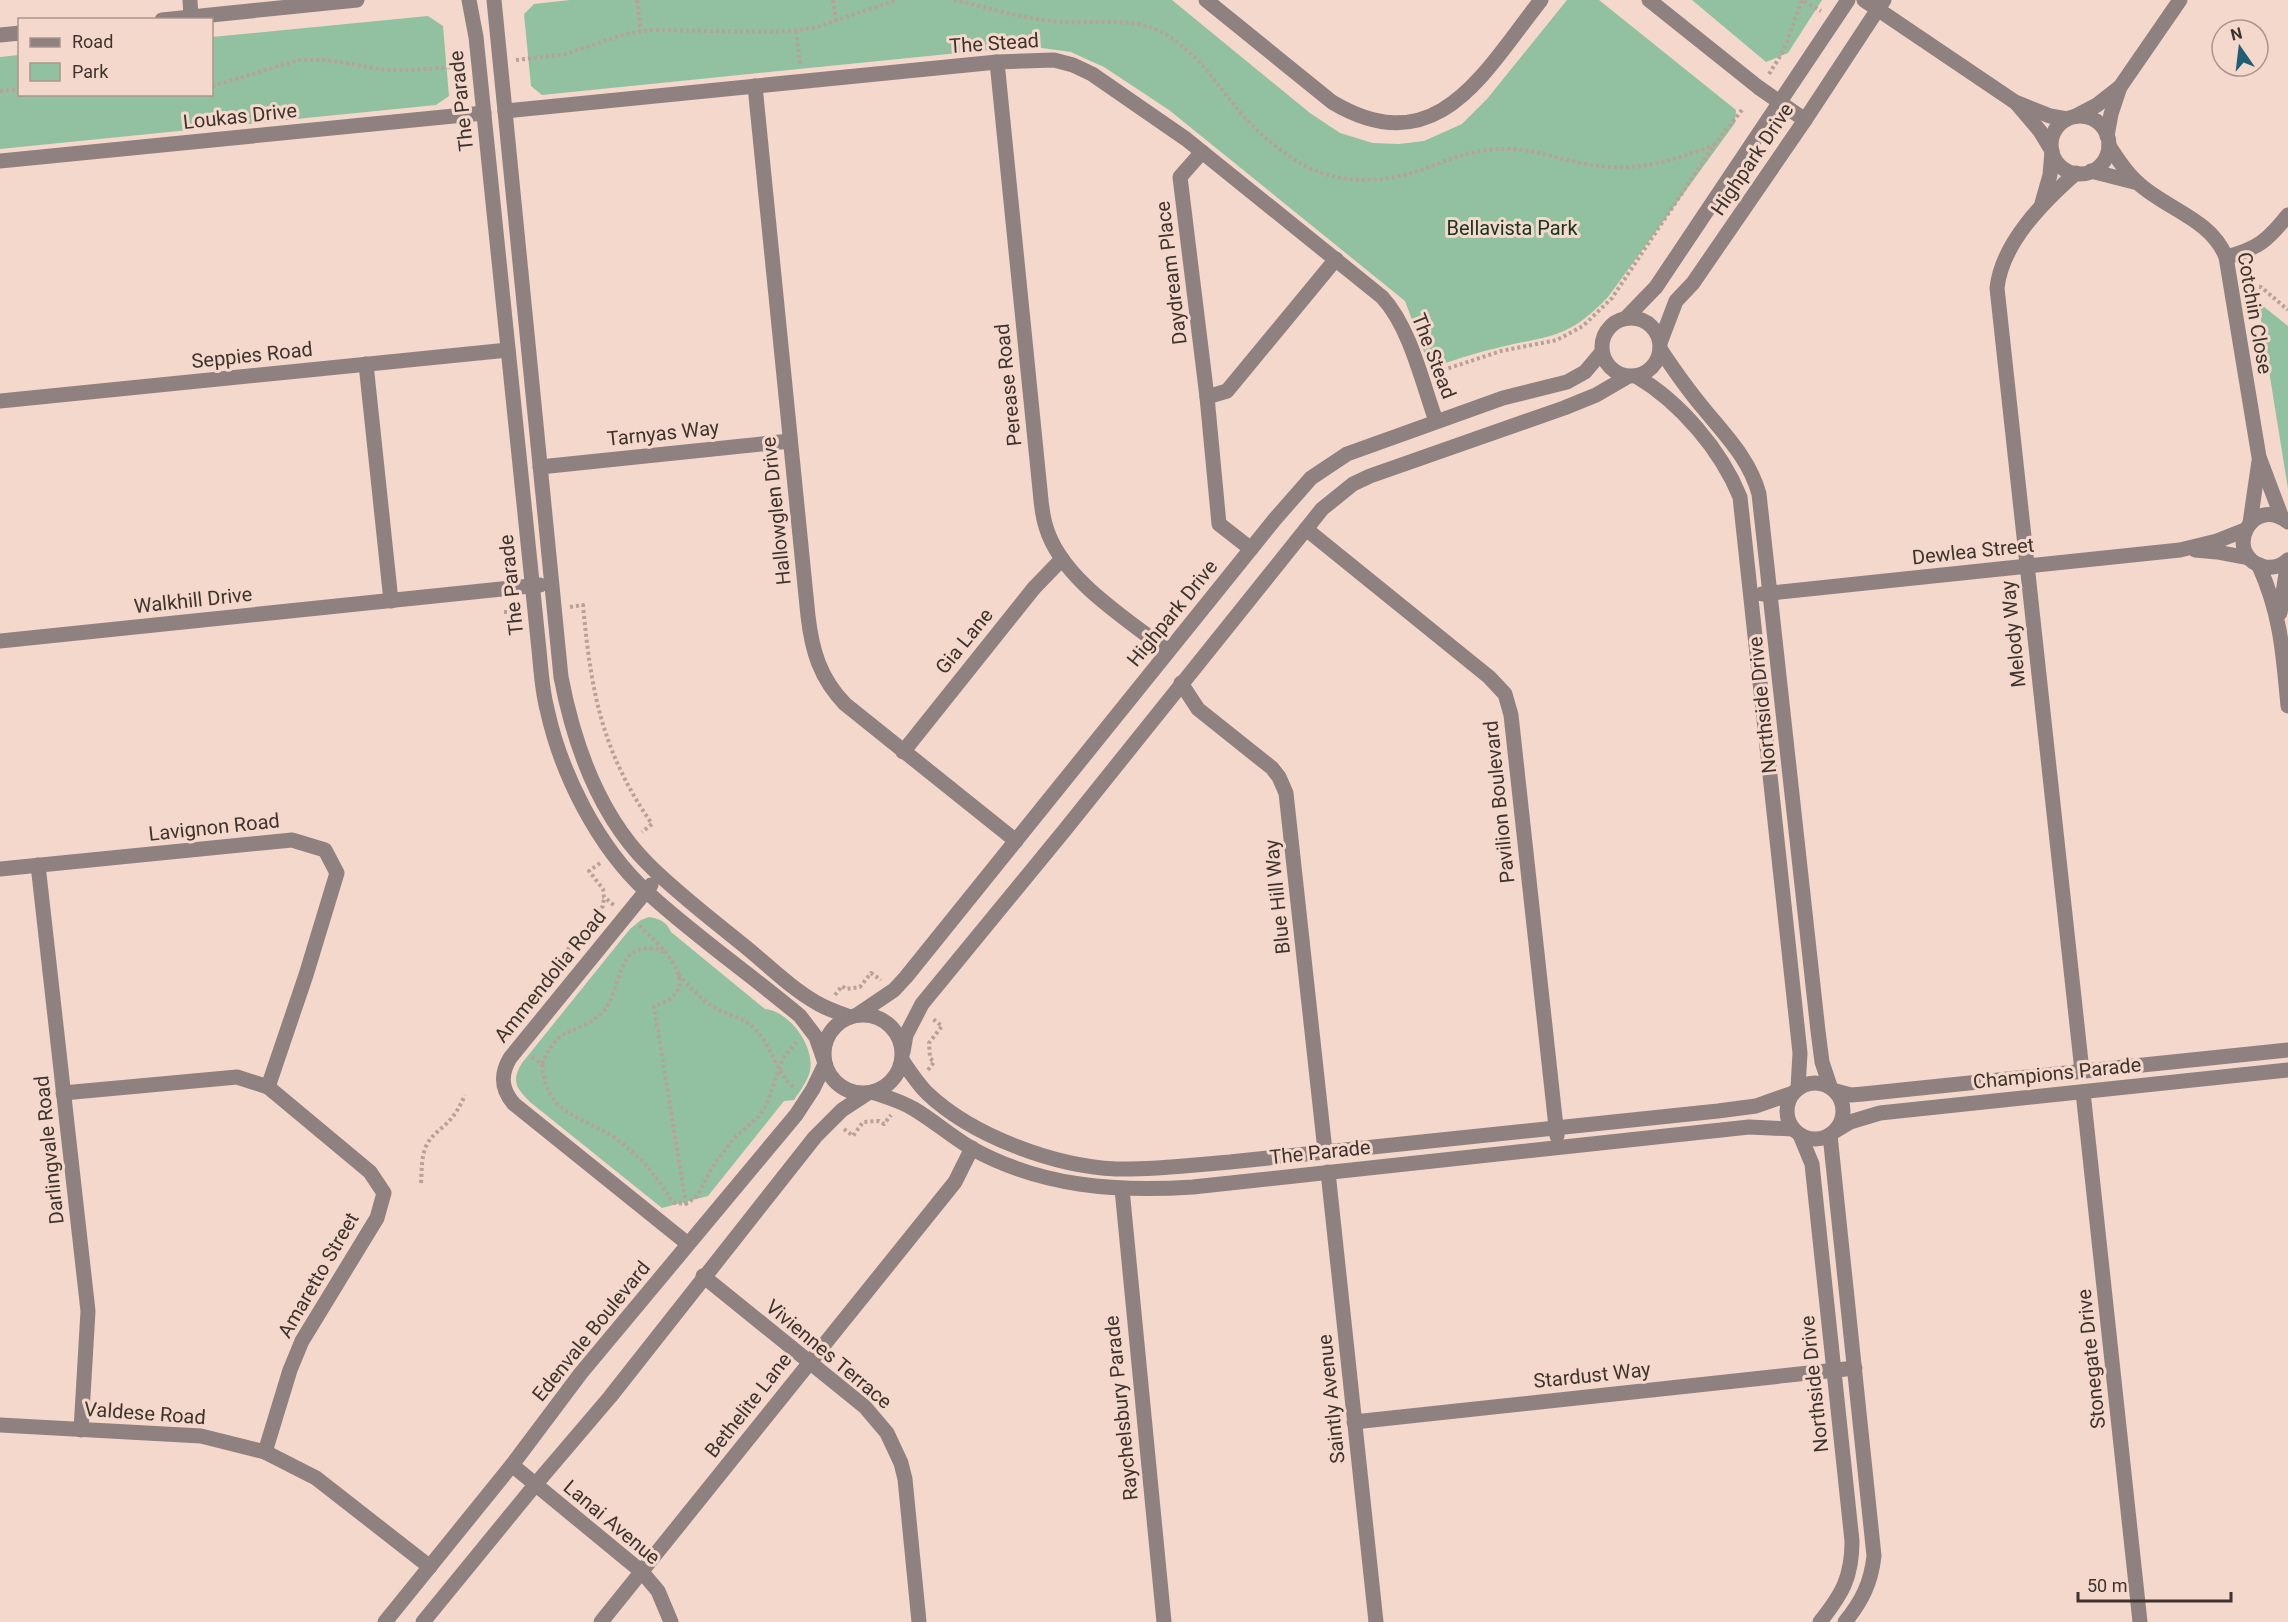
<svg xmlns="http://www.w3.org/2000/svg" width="2288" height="1622" viewBox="0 0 2288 1622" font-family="Roboto,sans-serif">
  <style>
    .green { fill: #92c1a2 }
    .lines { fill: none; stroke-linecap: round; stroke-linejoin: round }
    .path { stroke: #b8a197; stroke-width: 4; stroke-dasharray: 3 3; stroke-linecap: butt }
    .minor { stroke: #8e8180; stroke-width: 15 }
    .labels { text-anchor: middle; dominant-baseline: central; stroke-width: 6; stroke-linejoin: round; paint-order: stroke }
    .street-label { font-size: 20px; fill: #3e332d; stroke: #f4d8cb }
    .park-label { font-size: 20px; fill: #143622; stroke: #f4d8cb }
  </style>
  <rect width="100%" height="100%" fill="#f4d8cb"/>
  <g class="green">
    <path d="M570,0H1172L1310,113L1340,133L1373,143L1399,144L1424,141L1462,124L1487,99L1567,0H1599L1736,110L1735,123L1608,297C1567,340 1550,335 1497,348C1474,353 1452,361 1430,368L1405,301L1169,110L1104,67L1086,59L1071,52L1027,46L542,95L531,86L524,14L534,4Z"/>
    <polygon points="1692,0 1822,0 1788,53 1766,62"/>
    <polygon points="428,16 443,26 449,96 436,105 0,149 0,57 19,55 20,94 212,94 212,37"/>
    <polygon points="2258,302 2288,326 2288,489"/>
    <path d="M649,917C660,919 666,921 671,932L765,1009C789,1011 815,1046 810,1071C807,1082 800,1091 794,1100L784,1101L708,1196L662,1208L530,1102C516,1088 511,1081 522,1063L630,929L641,920Z"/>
  </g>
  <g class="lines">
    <g class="path">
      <polyline points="637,0 641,31"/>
      <polyline points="833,0 836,22"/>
      <path d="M954,0C989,8 1024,19 1060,22C1091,24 1126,17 1155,29C1192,45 1214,81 1239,111C1257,132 1277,149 1300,163C1334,183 1378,184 1415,172C1444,162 1470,149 1502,149C1531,148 1558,159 1586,164C1637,173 1668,162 1714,145"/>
      <polyline points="796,31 800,66"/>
      <polyline points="516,60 566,54 625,34 650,30 775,32 814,28 896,0"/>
      <polyline points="1769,74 1784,50 1802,0 1821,11"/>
      <polyline points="212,86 299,60 326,60 386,70 412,70 464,66"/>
      <polyline points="0,91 20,89"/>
      <polyline points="133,94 151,94"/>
      <polyline points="2253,287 2261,287 2288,310"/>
      <polyline points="1437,372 1501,351 1557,340 1583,326 1612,298 1714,145 1742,110"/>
      <path d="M570,607L583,605C591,692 602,752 652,824L642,832"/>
      <polyline points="504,612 518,612"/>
      <polyline points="600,863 589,871 603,889 604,897 615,906"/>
      <path d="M639,926C661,945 709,990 654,1006L686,1204"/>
      <path d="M678,975C689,985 699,998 712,1006C725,1015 741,1016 753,1027C772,1044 775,1071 794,1088"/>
      <polyline points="835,995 842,986 846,989 860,987 871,973 881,980"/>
      <polyline points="508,1037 501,1032 603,906 604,897"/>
      <path d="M532,1057L542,1064C546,1117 583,1115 619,1141C641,1157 658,1177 671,1200L675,1203L686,1204L697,1196L712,1168L733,1139L758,1117L766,1106L783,1058L798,1040"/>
      <path d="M542,1064C559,1024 572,1037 600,1015C625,994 611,935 663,951"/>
      <polyline points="928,1070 934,1062 930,1058 929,1043 942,1026 933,1019"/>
      <polyline points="844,1129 853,1136 863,1122 879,1121 884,1124 891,1115"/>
      <path d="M421,1183C422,1171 421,1160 425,1149C429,1136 442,1129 450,1120C457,1112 461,1104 465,1095"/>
    </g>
    <g class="minor">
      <polyline points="190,0 191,17"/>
      <path d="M469,0L476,37L539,650C541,670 542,690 547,709C561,774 598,847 647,892C695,936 750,974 800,1016L816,1037L824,1060"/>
      <path d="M494,0L561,677C574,745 598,814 648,864C677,893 710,918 742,944C766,963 790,988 817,1003C827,1009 839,1013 850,1017"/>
      <path d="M1206,0L1332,102C1437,165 1484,72 1541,0"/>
      <polyline points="1649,0 1758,87 1805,120"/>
      <polyline points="1864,0 2015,102 2050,116 2067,119"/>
      <polyline points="162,20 357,0"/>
      <polyline points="0,35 20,33"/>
      <path d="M997,62L1040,490C1041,502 1042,515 1046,527C1061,579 1127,619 1168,651"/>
      <path d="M755,86L808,616C812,651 820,678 845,704L1016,841"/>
      <polyline points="2017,104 2040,131 2051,149"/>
      <path d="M505,111L997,62L1054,60L1073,65L1092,74L1186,139L1382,297C1410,327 1422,382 1436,421"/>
      <polyline points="2076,116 2097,105 2120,87"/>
      <circle cx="2080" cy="145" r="29"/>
      <polyline points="2107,136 2111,114 2120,87 2180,0"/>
      <path d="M2109,146C2117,158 2126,173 2138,183C2166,209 2211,219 2226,257L2259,457L2282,518"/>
      <polyline points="1202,152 1180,177 1207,397 1219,524 1251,549"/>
      <polyline points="0,161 484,113"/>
      <polyline points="2091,171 2138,183"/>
      <path d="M2076,173C2043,202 2002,243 1997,288L2082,1071"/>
      <polyline points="2042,203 2050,175 2052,151"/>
      <path d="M2226,257C2258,249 2268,240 2288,215"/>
      <circle cx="1631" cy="347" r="29"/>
      <polyline points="1626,318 1656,287 1848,0"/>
      <polyline points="1660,343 1676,301 1693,283 1805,120 1884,0"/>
      <path d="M1660,349C1674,370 1688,390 1704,409C1726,436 1750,460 1759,494L1818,1031L1822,1062L1830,1086"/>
      <polyline points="366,364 391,601"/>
      <path d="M1636,376C1680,402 1721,450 1740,497L1800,1053L1798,1088"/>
      <polyline points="1207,397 1227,391 1336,259"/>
      <polyline points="0,401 508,350"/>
      <polyline points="540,467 790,441"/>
      <path d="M2288,522C2251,494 2223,554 2262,566C2271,569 2281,566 2288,560"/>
      <polyline points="2250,523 2259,461"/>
      <polyline points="1306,529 1489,677 1505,694 1511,715 1557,1136"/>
      <polyline points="2195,550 2217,552 2249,558"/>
      <path d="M2259,566C2281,615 2283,653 2288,706"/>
      <polyline points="1762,594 2180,550 2217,541 2245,530"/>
      <polyline points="2280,613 2288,560"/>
      <polyline points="0,641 540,585"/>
      <polyline points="1181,683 1198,709 1272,768 1279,777 1286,793 1325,1151"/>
      <polyline points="903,752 1034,588 1062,559"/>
      <polyline points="38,865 88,1311 81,1430"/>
      <polyline points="0,869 292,840 325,850 337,873 306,975 268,1087"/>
      <path d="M651,885L510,1058C500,1075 501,1089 514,1104L688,1244"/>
      <circle cx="863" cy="1054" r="39"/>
      <polyline points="857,1015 894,990 906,977 1275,519 1311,478 1347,454 1503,398 1567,382 1585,372 1601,353"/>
      <polyline points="903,1052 906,1035 922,1004 1064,831 1322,509 1353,484 1370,476 1564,408 1596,395 1627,377"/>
      <path d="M902,1060C910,1072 917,1083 927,1093C972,1136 1054,1166 1116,1169C1154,1170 1192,1165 1230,1162L1718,1111L1756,1106L1793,1093"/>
      <circle cx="1815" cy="1111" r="28"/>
      <polyline points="1836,1091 1851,1095 1863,1094 2288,1050"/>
      <path d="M872,1092C886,1097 901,1101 914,1109C934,1121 951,1136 971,1148C1041,1187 1116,1192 1193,1187L1749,1127L1793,1129"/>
      <polyline points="2083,1092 2140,1622"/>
      <polyline points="63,1093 237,1077 268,1087 370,1172 384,1193 377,1218 302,1341 290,1370 265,1452"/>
      <polyline points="1835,1131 1850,1122 1880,1113 2288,1070"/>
      <path d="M1800,1135L1812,1164L1852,1541C1852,1578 1842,1594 1820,1622"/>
      <path d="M1830,1135L1874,1556C1871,1583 1862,1601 1845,1622"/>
      <polyline points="1328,1172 1376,1622"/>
      <polyline points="1122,1189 1164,1622"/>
      <polyline points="703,1276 865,1407 887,1433 901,1463 905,1479 919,1622"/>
      <polyline points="1354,1422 1855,1368"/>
      <polyline points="0,1425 201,1436 265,1452 316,1478 430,1567"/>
      <polyline points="512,1465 642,1572 658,1591 671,1622"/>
      <polyline points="385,1622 512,1465 581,1373 796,1115 813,1089 825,1064"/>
      <polyline points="423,1622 535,1485 610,1397 815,1137 842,1110 868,1093"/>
      <polyline points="601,1622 955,1182 972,1148"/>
    </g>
  </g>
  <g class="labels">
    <g class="street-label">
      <text transform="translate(994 43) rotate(-4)">The Stead</text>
      <text transform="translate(461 101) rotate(-96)">The Parade</text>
      <text transform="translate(240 116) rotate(-6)">Loukas Drive</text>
      <text transform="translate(1752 159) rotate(-56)">Highpark Drive</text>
      <text transform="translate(1171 273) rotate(-97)">Daydream Place</text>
      <text transform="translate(2255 313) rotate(80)">Cotchin Close</text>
      <text transform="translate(252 355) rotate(-6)">Seppies Road</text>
      <text transform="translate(1434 356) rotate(69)">The Stead</text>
      <text transform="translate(1008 385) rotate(-96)">Perease Road</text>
      <text transform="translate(663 433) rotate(-6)">Tarnyas Way</text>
      <text transform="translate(776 511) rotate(-96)">Hallowglen Drive</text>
      <text transform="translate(1973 551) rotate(-6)">Dewlea Street</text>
      <text transform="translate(511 585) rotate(-96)">The Parade</text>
      <text transform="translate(193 600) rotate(-6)">Walkhill Drive</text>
      <text transform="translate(1172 613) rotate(-51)">Highpark Drive</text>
      <text transform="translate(2013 634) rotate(-96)">Melody Way</text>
      <text transform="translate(964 641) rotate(-51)">Gia Lane</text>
      <text transform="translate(1762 705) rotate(-96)">Northside Drive</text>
      <text transform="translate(1499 802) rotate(-96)">Pavilion Boulevard</text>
      <text transform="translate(214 827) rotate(-6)">Lavignon Road</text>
      <text transform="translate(1277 897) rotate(-96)">Blue Hill Way</text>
      <text transform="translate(550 976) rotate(-51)">Ammendolia Road</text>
      <text transform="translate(2057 1073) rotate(-6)">Champions Parade</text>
      <text transform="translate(49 1150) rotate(-96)">Darlingvale Road</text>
      <text transform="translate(1320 1152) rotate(-6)">The Parade</text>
      <text transform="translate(318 1275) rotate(-60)">Amaretto Street</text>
      <text transform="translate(591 1331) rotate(-51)">Edenvale Boulevard</text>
      <text transform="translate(829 1354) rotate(40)">Viviennes Terrace</text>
      <text transform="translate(2091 1359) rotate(-96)">Stonegate Drive</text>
      <text transform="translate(1592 1375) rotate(-6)">Stardust Way</text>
      <text transform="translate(1814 1384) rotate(-96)">Northside Drive</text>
      <text transform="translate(1331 1399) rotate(-96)">Saintly Avenue</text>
      <text transform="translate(748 1405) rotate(-52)">Bethelite Lane</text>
      <text transform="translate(1121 1408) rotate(-96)">Raychelsbury Parade</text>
      <text transform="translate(145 1413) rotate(4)">Valdese Road</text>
      <text transform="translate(612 1522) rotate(40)">Lanai Avenue</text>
    </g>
    <g class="park-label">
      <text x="1512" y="228">Bellavista Park</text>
    </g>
  </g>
  <rect x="18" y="18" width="195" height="78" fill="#f4d8cb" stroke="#ab968c" stroke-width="1.5"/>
  <rect x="30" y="38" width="30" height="9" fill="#8e8180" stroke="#ab968c" stroke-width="1.5"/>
  <text x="72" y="48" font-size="18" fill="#3e332d">Road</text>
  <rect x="30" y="63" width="30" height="18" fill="#92c1a2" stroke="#ab968c" stroke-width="1.5"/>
  <text x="72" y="78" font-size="18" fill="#3e332d">Park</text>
  <g transform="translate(2240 48) rotate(346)"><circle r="28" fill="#f4d8cb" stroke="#ab968c" stroke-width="1.5"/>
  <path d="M0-4.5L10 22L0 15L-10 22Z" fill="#1f5e74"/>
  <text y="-9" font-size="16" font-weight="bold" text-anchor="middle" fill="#3e332d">N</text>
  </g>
  <path d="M2078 1592v9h153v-9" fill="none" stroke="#3e332d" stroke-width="3"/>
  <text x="2087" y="1592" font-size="18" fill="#3e332d" stroke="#f4d8cb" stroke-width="4.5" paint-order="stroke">50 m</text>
</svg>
